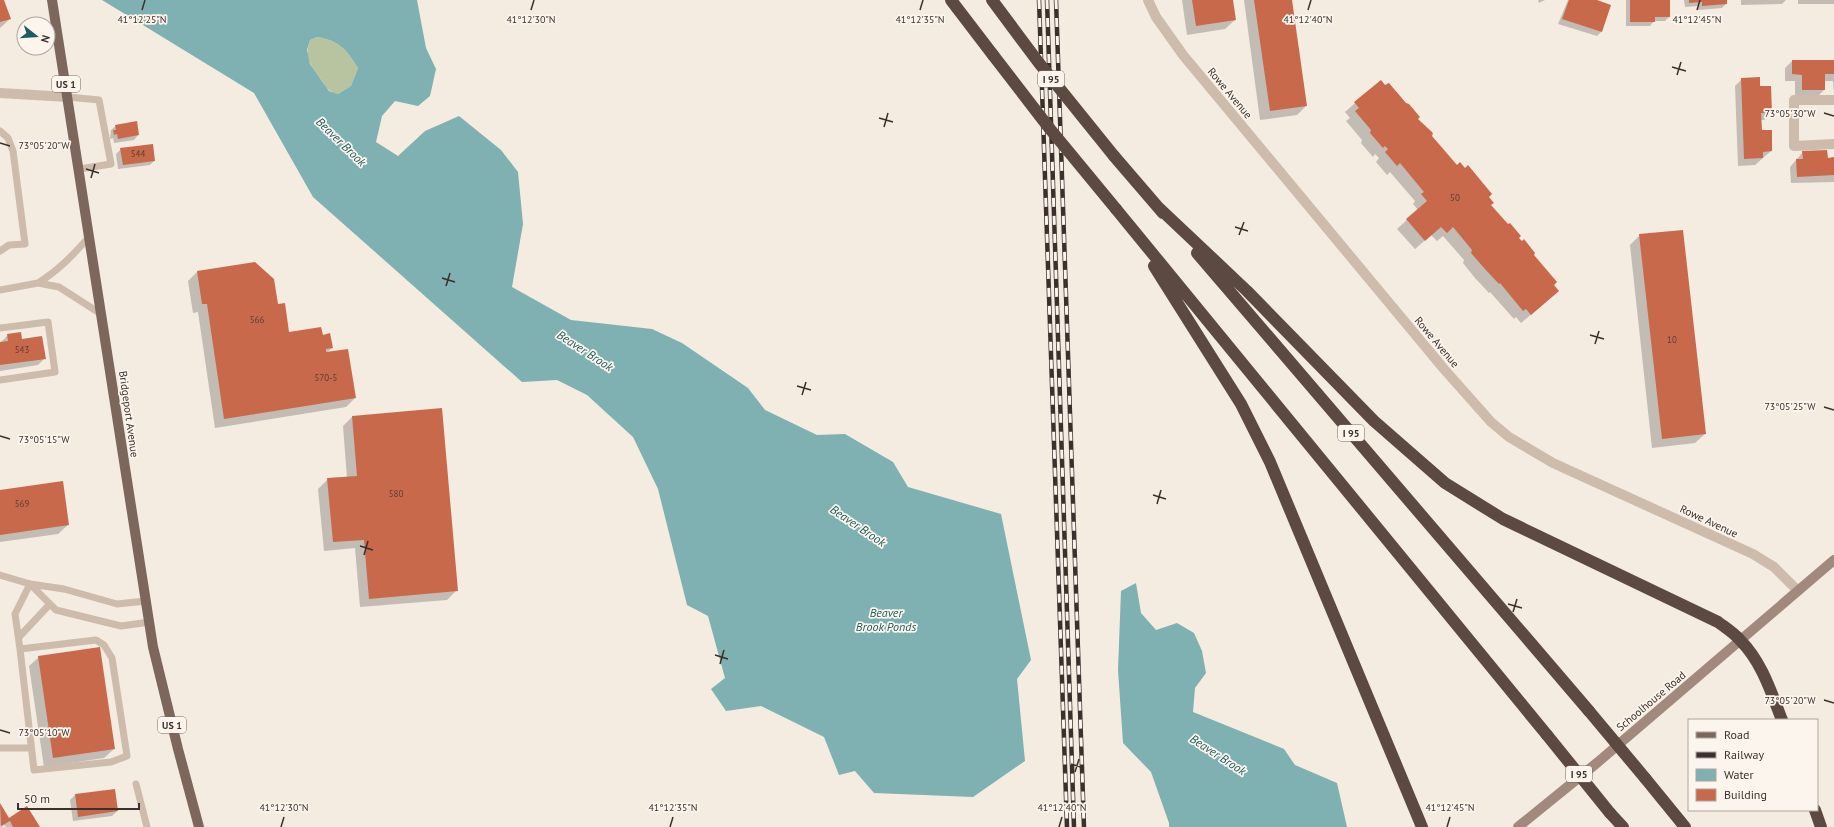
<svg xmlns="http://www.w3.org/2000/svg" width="1834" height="827" font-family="'PT Sans',sans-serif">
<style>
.green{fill:#b8c4a0}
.water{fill:#7fb0b2;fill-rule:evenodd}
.shadow{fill:#0003}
.building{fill:#c8694b}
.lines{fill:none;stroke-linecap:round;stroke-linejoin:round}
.service{stroke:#cdbbac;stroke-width:7}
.minor{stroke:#cdbbac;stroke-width:10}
.secondary{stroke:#a18a7d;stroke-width:10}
.primary{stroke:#7d675c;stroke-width:10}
.motorway{stroke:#5c4a42;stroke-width:12}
.rail-casing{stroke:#3b302b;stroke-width:4.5}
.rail{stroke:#fbf5ee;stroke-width:3;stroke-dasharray:9;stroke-linecap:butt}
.motorway-bridge{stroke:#5c4a42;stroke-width:12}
.ticks{fill:none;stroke:#3b302b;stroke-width:1.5}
.labels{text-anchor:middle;stroke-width:3.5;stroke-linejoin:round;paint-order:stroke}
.number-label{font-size:9px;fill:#5e3e33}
.shield{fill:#fbf5ee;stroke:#756b66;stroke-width:1}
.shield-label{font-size:10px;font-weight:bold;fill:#3b302b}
.street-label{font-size:11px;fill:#3b302b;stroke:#fbf5ee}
.water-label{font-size:12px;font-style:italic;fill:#1f5a5e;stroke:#fbf5ee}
.ticks-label{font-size:10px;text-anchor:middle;fill:#3b302b;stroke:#fbf5ee;stroke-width:3.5;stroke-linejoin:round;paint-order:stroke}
</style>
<rect width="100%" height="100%" fill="#f4ebe1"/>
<path class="green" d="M317,37C340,41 346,49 358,68L351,86L338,94C326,91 327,87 320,78C310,64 304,58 310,40Z"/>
<path class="water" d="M102,0H417L426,48L436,69L430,96L418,106L395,101L382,116L376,142L398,156L425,131L459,116L501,150L518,172L523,224L512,287L571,320L652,329L682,343L748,388L765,410L817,435L845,434L893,462L908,487L1001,514L1031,660L1017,679L1025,761L973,797L874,793L855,771L839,775L824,737L761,706L726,711L711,689L725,678L708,616L687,605L658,489L633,437L587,395L557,380L522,382L313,197L254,93ZM317,37C340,41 346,49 358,68L351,86L338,94L329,91L310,64L307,50L310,40Z
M1136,583L1141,613L1156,630L1177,623L1194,633L1202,651L1206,673L1195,688L1193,712L1284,749L1295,765L1337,783L1347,827H1169V823L1151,772L1123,743L1118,670L1121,591Z"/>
<path class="shadow" d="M0,0H3L10,19L0,28Z
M1182,0H1232L1235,20L1225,29L1187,35Z
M1244,0H1291L1306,106L1297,115L1260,120Z
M1538,0H1545L1539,3Z
M1568,0H1594L1601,32L1597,36L1558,24Z
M1626,0H1669V17L1665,21H1654L1650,26H1626Z
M1684,0H1726V4L1722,8L1698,10V6L1685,7Z
M1741,0H1786L1782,4L1741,5Z
M1798,0H1834V4H1798Z
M1792,61H1834V94L1833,81H1824V90L1817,97H1795V81H1785V68Z
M1742,79L1771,113L1764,120H1761V131L1771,151L1755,165L1738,166L1735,86Z
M1380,81L1417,119L1456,166L1488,197L1490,205L1533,256L1553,285L1548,300L1521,323L1516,317L1514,319L1490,292L1489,293L1475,278L1463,263L1464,260L1443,236L1437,241L1431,235L1415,249L1397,229L1418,210L1413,204L1415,201L1390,172L1387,175L1376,162L1379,158L1375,154L1373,157L1361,143L1362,140L1346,121L1350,118L1345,112Z
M136,122L138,135L134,140L114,143L113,138L110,139L111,130L116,126Z
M121,149L154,161L150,165L118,169L116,154Z
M1803,152L1827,159L1834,158V182L1791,183L1790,167Z
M1640,235L1705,434L1695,443L1652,448L1630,245Z
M197,272L277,305L289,333L322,336L332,348L326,353L355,398L346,407L215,428L198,312L193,313L188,281Z
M8,335L21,340L45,358L38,365L0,371V343Z
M352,417L457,590L447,600L360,607L355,548L324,551L318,489L328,479L347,478L343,426Z
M0,491L68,525L58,534L0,542Z
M39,657L114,749L104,758L44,767L29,666Z
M114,790L117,811L112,816L73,821L70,800L75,795Z
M0,804L9,819L39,827H6L5,825L0,827Z"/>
<path class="building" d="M0,0H4L11,19L0,22Z
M1192,0H1233L1236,20L1196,26Z
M1254,0H1292L1307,106L1270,111Z
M1569,0H1597L1611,5L1602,32L1562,19Z
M1630,0H1670V17H1655V22H1630Z
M1689,0H1727V4L1702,6V2L1689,3Z
M1792,60H1834V74H1825V90H1802V75L1792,74Z
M1760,77V86H1771L1772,113H1761L1762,130H1772V151L1763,152V158L1744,159L1741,78Z
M1381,80L1385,85L1389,83L1406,103L1409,104L1420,117L1418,119L1433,133L1432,136L1457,165L1460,162L1465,168L1468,165L1492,194L1489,197L1494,203L1491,205L1508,224L1510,223L1521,236L1519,238L1522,241L1524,239L1535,253L1534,255L1557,282L1554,285L1559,291L1531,315L1526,309L1523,311L1500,283L1499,284L1484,268L1471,253L1472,250L1453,227L1447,233L1441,227L1425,241L1406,219L1427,201L1421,194L1424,192L1400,163L1397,166L1385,152L1388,149L1385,146L1383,148L1370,133L1371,130L1355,111L1359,108L1354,102Z
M137,121L139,135L118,139L117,134L114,135L113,130H116L115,125Z
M153,144L155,161L123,165L120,148Z
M1827,150L1828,158L1834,157V175L1797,177L1796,159H1803L1802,151Z
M1683,230L1706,434L1662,439L1639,234Z
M255,262L274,279L278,304L285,303L289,332L321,327L323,335L330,333L333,348L326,349V352L348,349L356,398L224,419L207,304H202L197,271Z
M21,332L22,339L42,336L46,359L0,365V342L8,341L7,334Z
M442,408L458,591L369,599L364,540L333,542L327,478L357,476L352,416Z
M63,481L69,525L0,535V490Z
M100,647L115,749L53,758L38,656Z
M115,789L118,811L78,817L75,794Z
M0,803L9,818L27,806L40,827H13L10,821L1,826Z"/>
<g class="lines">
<path class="service" d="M68,97L99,100L111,164L79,169
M0,131L8,138L13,151L25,244L9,245L0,251
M38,283C59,270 73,255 89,237
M0,290L38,283L59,287L101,314
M0,328L48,322L55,372L0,380
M0,575L30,584L64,589L117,604L146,601
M30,584L56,610L121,626L150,622
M19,637L50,604
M20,649L96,640L104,645L112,658L127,756L111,762L34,770L20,649L15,614L30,584
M0,748H31
M136,784L147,827"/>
<path class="minor" d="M1148,0L1156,17L1183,55L1444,369L1491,422L1509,437L1553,463L1753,554L1774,567L1798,591
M0,93L68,97
M1834,100H1794V146L1834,144"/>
<path class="secondary" d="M1518,827L1598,762L1834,560"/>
<path class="primary" d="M52,0L153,647L178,749L199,827"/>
<path class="motorway" d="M951,0L993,55
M1114,156L1163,213
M1158,207L1247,291L1374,421L1445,483L1503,519L1718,622C1726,628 1734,633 1740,640C1762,662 1771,692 1782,720
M1116,209L1547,735
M1197,253L1589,711
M1154,266L1241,404L1270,462L1422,827
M1645,778L1685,827
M1815,810L1821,827
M1610,813L1623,827"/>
<g class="rail-casing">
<path id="rail" d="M1039,0L1067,827
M1047,0L1074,827
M1056,0L1084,827"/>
</g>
<use href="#rail" class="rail"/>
<path class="motorway-bridge" d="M992,0L1039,63L1114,156
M993,55L1050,129L1116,209
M1589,711L1645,778
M1547,735L1610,813"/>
</g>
<path class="ticks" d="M142,10L145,0M531,10L534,0M920,10L923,0M1308,10L1311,0M1697,10L1700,0M1672,67L1686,71M1677,75L1681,62M1824,113L1834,116M879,118L893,122M884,127L888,113M0,143L10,146M86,169L99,173M91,178L95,164M1235,227L1248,231M1239,235L1244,222M442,278L455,282M446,286L450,273M1590,335L1604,339M1595,344L1599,331M797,386L811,390M802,395L806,382M1824,407L1834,410M0,436L10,439M1153,495L1166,499M1157,504L1161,490M360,546L373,550M364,555L368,541M1508,604L1522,608M1513,612L1517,599M715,655L728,659M720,664L724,650M1824,700L1834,703M0,730L10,733M1071,764L1084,768M1075,772L1079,759M281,827L284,817M670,827L673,817M1059,827L1062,817M1447,827L1450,817"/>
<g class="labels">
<g class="number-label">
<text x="138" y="157">544</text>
<text x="1455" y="201">50</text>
<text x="257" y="323">566</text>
<text x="1672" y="343">10</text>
<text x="22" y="353">543</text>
<text x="326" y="381">570-5</text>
<text x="396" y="497">580</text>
<text x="22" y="507">569</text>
</g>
<g class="shield">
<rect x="1038" y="71" width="26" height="16" rx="3"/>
<rect x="52" y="76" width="28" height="16" rx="3"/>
<rect x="1338" y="425" width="26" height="16" rx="3"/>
<rect x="158" y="717" width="28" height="16" rx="3"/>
<rect x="1566" y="766" width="26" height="16" rx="3"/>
</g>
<g class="shield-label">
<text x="1051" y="83">I 95</text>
<text x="66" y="88">US 1</text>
<text x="1351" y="437">I 95</text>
<text x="172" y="729">US 1</text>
<text x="1579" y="778">I 95</text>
</g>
<g class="street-label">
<text transform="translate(1230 93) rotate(50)" y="4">Rowe Avenue</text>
<text transform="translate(1437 342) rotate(50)" y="4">Rowe Avenue</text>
<text transform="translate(129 414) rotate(82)" y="4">Bridgeport Avenue</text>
<text transform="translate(1709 521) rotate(25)" y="4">Rowe Avenue</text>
<text transform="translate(1651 701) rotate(-40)" y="4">Schoolhouse Road</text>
</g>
<g class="water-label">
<text transform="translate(341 142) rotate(44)" y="4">Beaver Brook</text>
<text transform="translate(585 351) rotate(33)" y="4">Beaver Brook</text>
<text transform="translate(858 526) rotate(34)" y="4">Beaver Brook</text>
<text x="886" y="617">Beaver<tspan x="886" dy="14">Brook Ponds</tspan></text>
<text transform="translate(1218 755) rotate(33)" y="4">Beaver Brook</text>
</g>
</g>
<g class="ticks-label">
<text x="142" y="23">41°12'25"N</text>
<text x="531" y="23">41°12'30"N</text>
<text x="920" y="23">41°12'35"N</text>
<text x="1308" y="23">41°12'40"N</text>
<text x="1697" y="23">41°12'45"N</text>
<text x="1790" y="117">73°05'30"W</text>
<text x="44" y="149">73°05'20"W</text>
<text x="1790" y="410">73°05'25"W</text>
<text x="44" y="443">73°05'15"W</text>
<text x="1790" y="704">73°05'20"W</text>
<text x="44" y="736">73°05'10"W</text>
<text x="284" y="811">41°12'30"N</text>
<text x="673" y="811">41°12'35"N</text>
<text x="1062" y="811">41°12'40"N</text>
<text x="1450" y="811">41°12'45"N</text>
</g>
<rect x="1688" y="719" width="130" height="92" fill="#fbf5ee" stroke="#aea6a0"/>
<rect x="1696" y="732" width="20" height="6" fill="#7d675c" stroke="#aea6a0"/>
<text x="1724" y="739" font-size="12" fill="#3b302b">Road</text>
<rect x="1696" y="752" width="20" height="6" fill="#3b302b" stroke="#aea6a0"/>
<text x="1724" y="759" font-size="12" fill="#3b302b">Railway</text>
<rect x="1696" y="769" width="20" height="12" fill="#7fb0b2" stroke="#aea6a0"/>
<text x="1724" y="779" font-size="12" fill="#3b302b">Water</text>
<rect x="1696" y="789" width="20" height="12" fill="#c8694b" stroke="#aea6a0"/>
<text x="1724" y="799" font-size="12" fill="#3b302b">Building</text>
<g transform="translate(36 36) rotate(107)"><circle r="19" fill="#fbf5ee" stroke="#aea6a0"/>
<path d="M0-3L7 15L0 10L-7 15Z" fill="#1f5a5e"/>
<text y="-6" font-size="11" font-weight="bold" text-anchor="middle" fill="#3b302b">N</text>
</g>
<path d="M18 803v6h121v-6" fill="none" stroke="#3b302b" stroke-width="2"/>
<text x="24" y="803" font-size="12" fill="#3b302b" stroke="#fbf5ee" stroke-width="3" paint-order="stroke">50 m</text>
</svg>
